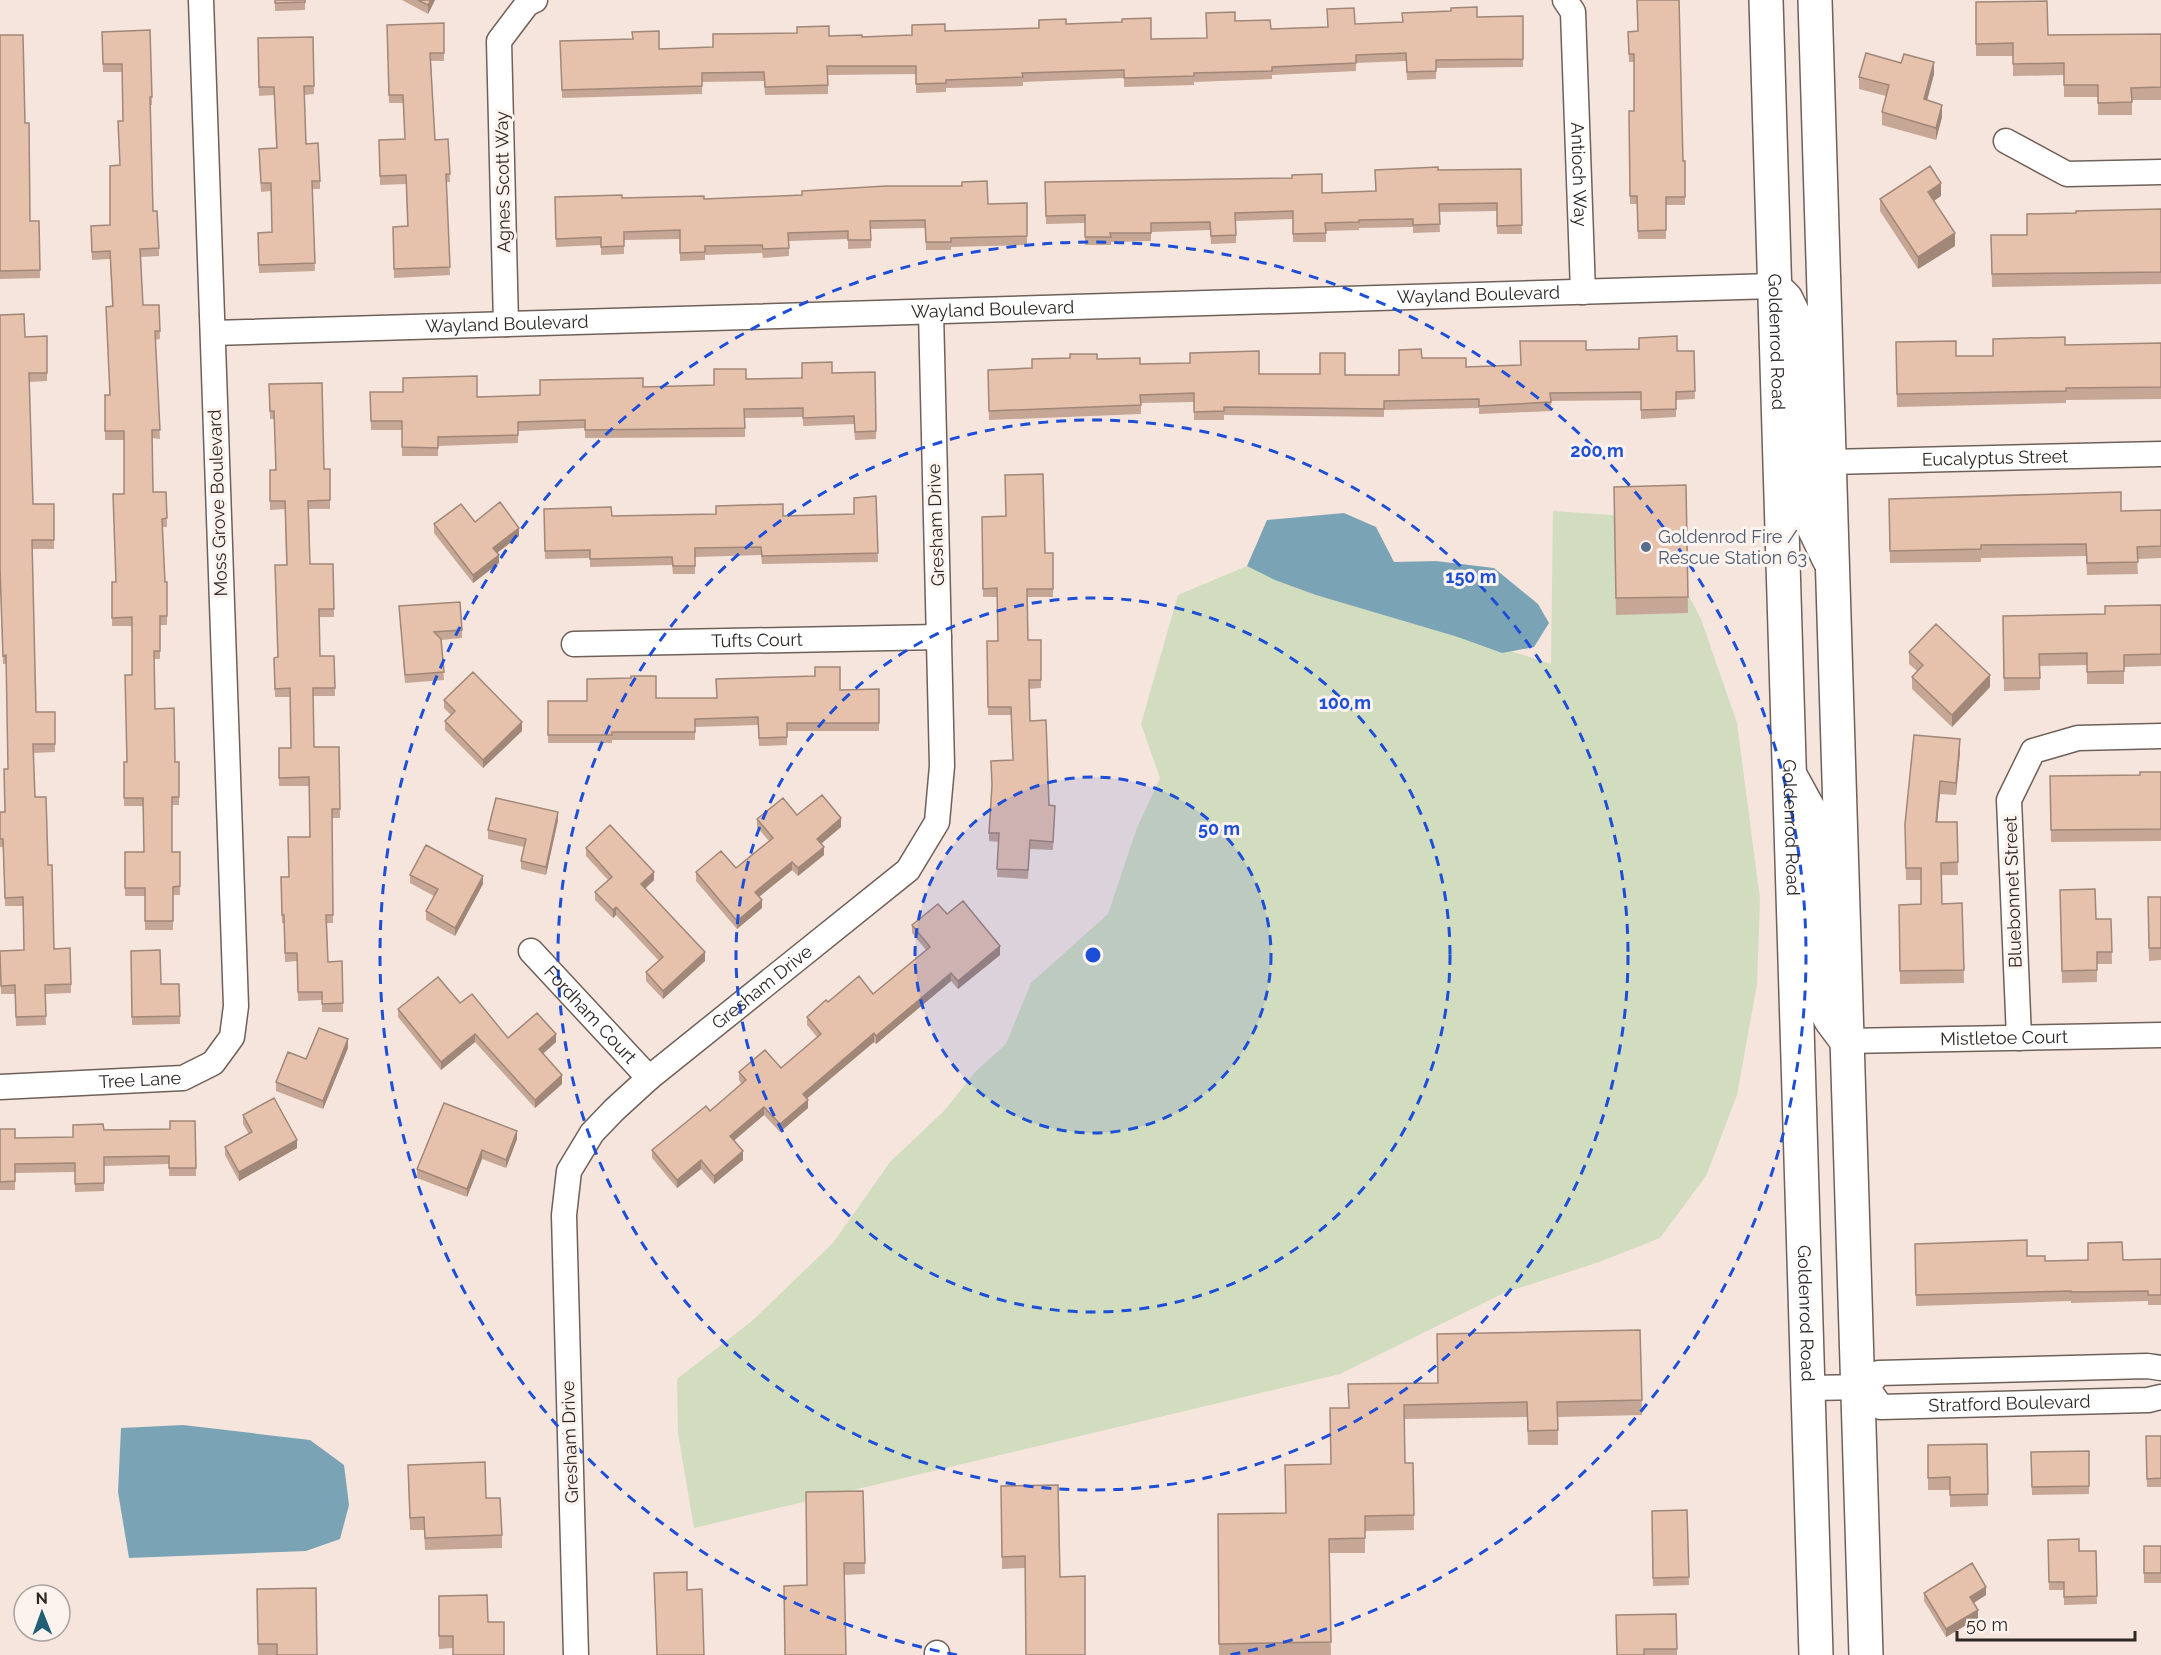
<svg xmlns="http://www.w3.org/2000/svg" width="2161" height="1655" font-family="Raleway,sans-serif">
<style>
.green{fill:#d2dcbe}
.water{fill:#7aa4b5}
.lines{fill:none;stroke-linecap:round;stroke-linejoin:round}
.minor-casing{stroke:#6f6159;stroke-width:27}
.secondary-casing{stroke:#6f6159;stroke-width:36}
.minor{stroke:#fff;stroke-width:24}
.secondary{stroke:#fff;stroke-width:33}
.wall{fill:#c6a694}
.shaded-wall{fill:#a18778}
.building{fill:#e6c1ac;stroke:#a18778;stroke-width:1.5}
.ring{fill:none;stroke:#1d4ed8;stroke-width:3;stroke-dasharray:10 8}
.service-dot{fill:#5c6f8a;stroke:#fdf3ee;stroke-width:2}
.labels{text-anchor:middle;stroke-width:6;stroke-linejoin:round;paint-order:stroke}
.street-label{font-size:18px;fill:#2e2825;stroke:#fdf3ee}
.service-label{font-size:18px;fill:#4e5e75;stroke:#fdf3ee;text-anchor:start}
.centre{fill:#1d4ed8;stroke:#fdf3ee;stroke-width:3}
.ring-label{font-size:18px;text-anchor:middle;font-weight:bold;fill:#1d4ed8;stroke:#fdf3ee;stroke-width:6;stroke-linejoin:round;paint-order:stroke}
</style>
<rect width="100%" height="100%" fill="#f5e5dc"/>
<path class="green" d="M1553,511L1625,516L1663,546L1701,619L1737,723L1760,899L1757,984L1737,1095L1706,1176L1660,1238L1599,1262L1504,1293L1340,1374L694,1528L678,1433L677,1379L752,1321L833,1243L890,1162L944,1111L976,1071L1006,1044L1031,983L1108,914L1137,828L1160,778L1141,724L1178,595L1247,566L1551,664Z"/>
<path class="water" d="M1344,513L1376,527L1394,562L1436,561L1494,568L1538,604L1549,623L1534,647L1502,653L1458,637L1316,595L1275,580L1247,566L1267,520Z
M183,1425L310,1440L344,1465L349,1505L340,1539L306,1551L129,1558L118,1492L121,1428Z"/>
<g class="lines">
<g class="minor-casing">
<g id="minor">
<path id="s1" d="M1565,0L1573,12L1583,292"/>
<path d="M2006,141L2067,174L2161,172"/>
<path d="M506,324L499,41L527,4L535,0"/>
<path id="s2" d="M213,333L1773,286"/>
<path id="s3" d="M1830,462L2161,454"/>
<path id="s4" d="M574,644L939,637"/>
<path id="s5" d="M531,951L649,1078"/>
<path d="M2019,1038L2009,800L2033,751L2078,738L2161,736"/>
<path id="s6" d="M1846,1041L2161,1035"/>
<path id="s7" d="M0,1087L183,1078L213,1063L232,1037L236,1006L201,0"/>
<path id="s8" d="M1867,1387L1881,1407L2148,1400L2161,1397"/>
<path d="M1808,1388L1867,1387L1879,1373L2147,1366L2161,1368"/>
<path d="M937,1653V1655"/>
<path id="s9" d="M576,1655L564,1215L569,1171L592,1133L614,1110L649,1078L908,870L937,822L942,766L931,312"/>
</g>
</g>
<g class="secondary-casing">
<g id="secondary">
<path id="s10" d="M1766,0L1816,1655"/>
<path d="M1815,0L1866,1655"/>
<path d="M1775,288L1786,299L1801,330L1805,509L1829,559"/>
<path d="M1792,779L1814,819L1819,997L1831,1020L1846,1040"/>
</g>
</g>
<use href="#minor" class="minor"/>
<use href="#secondary" class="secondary"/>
</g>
<path class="wall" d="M275,0H305V10L275,11Z
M402,0H435L428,14Z
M1976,2L2048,35L2161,34V100H2132V115H2098V97H2064V75L2013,76V56H1976Z
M1523,16V67L1436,68V79L1407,80L1406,61L1356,63V71L1272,75V79L1194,82V85L1124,87V78L1023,82V86L946,88V92L916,93V74L828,75V94L765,95L764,81L702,82V94L562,98L560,41L659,49L713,47L829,36L862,37L912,35L945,31L1039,28L1066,24L1151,39L1207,38L1235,21L1271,29L1328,27L1402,22L1477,17Z
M444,23V61H431L435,140L448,139L450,182H446L450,275L394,278L393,227L407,226L406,184L380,185L379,140L405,139L403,103H389L387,25Z
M150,30L152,105H150L153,211L159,248V256L141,257L143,305H159L160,339L155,340L160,439L152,438L153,492H166L167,527H162L165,582H167V625H160V659H154L155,709L175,762H179V805H172V852H180V895H173V930H145V896H125V852H144L143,806H124V762H127L132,675V626H112V582H116L124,494V440H105V395H109L112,306L110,259L92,260L91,235L110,225L120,165L123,121L122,72H103L102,32Z
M1628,32L1683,161H1685V205H1666V239H1638L1637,204H1630L1629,111H1634V62H1629Z
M0,35L25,123L30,221H39L40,278L0,279Z
M313,37L314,94L304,95L306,144L320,181V189H312L315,271L259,273L258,233L272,232L271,191L261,192L259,157L276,148L274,95L259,96L258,38Z
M1934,74L1927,100L1942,117L1936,140L1882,125V112L1886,96L1859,89V77Z
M1521,169L1522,234H1497V211L1439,212L1440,232L1413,233V227L1359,228V230L1326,231V242H1293V219L1236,221V243L1211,244L1210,230L1151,232V241L1111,242V245H1085V223L1046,224L1045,182L1322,193L1376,191L1438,170Z
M1941,196L1933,201L1955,246L1918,269L1880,211V199Z
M555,197L988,204L1027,203V245L951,247V250H926L925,228L871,229V248L848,249V239L789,241V256L763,258L762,253L705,255V260L680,261V239L624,240V254L601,255V245L556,247Z
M2161,209V284L1992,287L1991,235H2027L2076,213Z
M47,336V381L29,382L33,504H54V549H32L36,712L55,744V752L33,753L35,797L48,865L54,949L71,984V993L45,994L46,1025L16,1026L15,994H1L0,962L24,950L23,906H5L3,847H0V812H5L8,769L6,664H3L0,576L25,337Z
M1896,342L1956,356H1993L2065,345L2161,343V399L2066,400V403L1897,407Z
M1586,350L1677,351H1694L1695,399L1676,400V417L1641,419V400L1551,401V411L1479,414V408L1384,410V417L1224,415V420H1194V402L1141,403V414L989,420L988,370L1032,368L1097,359L1140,364L1259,374L1399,375L1422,358L1466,367L1520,365Z
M832,373L876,431V439L855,440L854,424L803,426V417L745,418V437L585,438V428L518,431V443L438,446V456H402V430H371L370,392L477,397L540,395L643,387L714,385L746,379L802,378Z
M269,384L324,469H330V509H309L310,564H333L334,617H319L320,656H334L335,696H313L314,747H339L340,818H332L333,923H327L328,962L342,961L343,1012H322V1000L298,1001L297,961L285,962L284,923H282L281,877H288L310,837L309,786H279V748H291L290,697H275L274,658L277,657L286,565L285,509L270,510V470H276L274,419H270Z
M1686,485L1688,613L1616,615L1614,487Z
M876,496L878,562L762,564L761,555L695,557V574H673L672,565L590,567V558L545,559L544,509L612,516L716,514L783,516L854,514Z
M1889,499L2121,511L2161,510V558L2137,559L2138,574L2087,575L2086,556L1981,558V562L1890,563Z
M1006,516L1045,553H1053V597H1027L1028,640H1041V688L1029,689L1030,721L1049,805L1055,806L1053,850L1030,849L1028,879L997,877L999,842L989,841V833L1013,760L1011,715H988L987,641H998L997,597H983L982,517Z
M475,522L519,536L497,553L499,563L473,583L434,533V524Z
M2161,605V666L2124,667V684H2087V665L2040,666V690L2004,691L2003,616L2105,614Z
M399,606L462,630V638L441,640L444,680L405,683Z
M1909,652L1990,687L1952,727L1912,689V677L1917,671L1909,664Z
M879,689V731H787V745L759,746L758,725L695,727V740H612V743H548V701H587L656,698H717L840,690Z
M444,700L522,731L483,768L445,730V721L451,715L444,708Z
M1960,752L1956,795L1940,794L1937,822H1957L1958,875H1941L1942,904L1962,903L1964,983L1900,984L1899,905L1921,904V880H1906L1905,824Z
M2161,772V841L2051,842L2050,776L2140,775Z
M797,815L841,827L821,844L824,855L798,876L792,870L759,897L762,908L737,929L696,881V872L736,868L769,841L757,827V819Z
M558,820L546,875L521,869V861L524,847L488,839V830Z
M586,848L654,880L645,889L705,961L663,999L646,981V972L659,961L616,915L613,918L595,900V892L608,880L586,856Z
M410,875L483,884L455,936L426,920V911L434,896L410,883Z
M2060,890L2096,919H2111L2112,964H2097V982L2062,983Z
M2161,897V960L2149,961L2148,910Z
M947,914L1000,955L958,989L951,981L876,1044L874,1042L807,1098L808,1108L780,1132L764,1115L734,1140L743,1160L714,1184L701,1169L677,1188L652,1158V1150L710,1111L742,1084L739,1080V1072L781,1068L817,1037L807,1025V1017L828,1002L873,994L926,950L912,933V925Z
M131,951L161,984H179L180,1024L132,1025Z
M460,1003L508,1038L556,1042L543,1054L562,1084L535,1108L475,1042L441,1070L398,1017V1009Z
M348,1048L323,1109L276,1091V1082L306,1059Z
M243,1115L297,1148L239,1181L225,1155V1147L249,1134L243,1124Z
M195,1121L196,1176H169V1164L104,1166V1191L75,1192V1172L15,1173V1190H0V1129L15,1138L73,1137L104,1130L170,1129Z
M517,1139L506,1168L482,1159L467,1197L417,1178V1169Z
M1915,1244L2027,1256L2045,1261L2161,1259V1305H2148V1301L2071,1303V1301L1916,1306Z
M1640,1330L1642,1415L1558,1417V1445H1528L1527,1417L1404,1419L1405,1463H1413L1414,1530L1365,1531V1553H1329L1331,1655H1219L1218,1514L1285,1513L1331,1464L1349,1408L1438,1383Z
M2146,1436H2161V1487H2147Z
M1987,1444L1988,1506L1950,1507V1490H1928V1445Z
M2089,1451V1494L2032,1495L2031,1452Z
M408,1477L486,1498L502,1535V1548L425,1550L424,1530H410Z
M1001,1486L1060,1577L1025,1568L1002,1569Z
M863,1491L865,1574L844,1575L807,1585Z
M1687,1510L1689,1585L1653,1586L1652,1511Z
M2048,1540L2079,1551H2096L2097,1604L2064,1605V1590H2049Z
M2144,1546H2161V1583H2144Z
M257,1589L317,1655H258Z
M1924,1593L1986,1595L1974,1603L1978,1618L1946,1637L1924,1601Z
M439,1596L488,1622L453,1648L439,1649Z
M1616,1615L1677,1649V1655H1617Z"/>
<path class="shaded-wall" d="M431,0H435L428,14V5Z
M1934,62V74L1924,112V99Z
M1942,105V117L1936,140V128Z
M1941,183V196L1928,205V192Z
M1955,233V246L1918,269V257Z
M519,528V536L493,556V548Z
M499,555V563L473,583V575Z
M1990,675V687L1952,727V715Z
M522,722V731L483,768V760Z
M1960,739V752L1956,795V783Z
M1940,781V794L1936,834V822Z
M558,812V820L546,875V867Z
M841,818V827L817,847V839Z
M824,847V855L798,876V868Z
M792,862V870L755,900V892Z
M654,872V880L641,892V884Z
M483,876V884L455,936V928Z
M762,900V908L737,929V921Z
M616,907V915L613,918V910Z
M1000,946V955L958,989V981Z
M705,952V961L663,999V991Z
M951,973V981L876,1044V1036Z
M874,1033V1042L803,1102V1094Z
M475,1034V1042L441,1070V1062Z
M556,1034V1042L539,1057V1049Z
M348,1039V1048L323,1109V1101Z
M562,1075V1084L535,1108V1100Z
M808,1100V1108L780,1132V1124Z
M764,1107V1115L730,1144V1136Z
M517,1131V1139L506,1168V1160Z
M297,1140V1148L239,1181V1172Z
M482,1150V1159L467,1197V1189Z
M743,1151V1160L714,1184V1176Z
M701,1160V1169L677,1188V1180Z
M1986,1587V1595L1970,1605V1597Z
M1978,1610V1618L1946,1637V1629Z"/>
<path class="building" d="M275,0H305V2L275,3Z
M418,0H431L428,5Z
M1637,0H1679L1683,161H1685V197H1666V230L1638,231L1637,196H1630L1629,111H1634V54H1629L1628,32L1638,31Z
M2047,1L2048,35L2161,34V87L2131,88L2132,102L2098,103V85H2064V63L2013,64V43L1976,44V2Z
M1477,7V17L1523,16V59L1436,60V71L1407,72L1406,53L1356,55V63L1272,67V71L1194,73V76L1124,78V70L1022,73L1023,77L946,80V83L916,84V66H827L828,85L765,87L764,72L702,73V86L562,90L560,41L633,39L632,32L659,31V49L713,47V34L797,33V27L829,26V36L862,35V37L912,35V25L945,24V31L1039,28V20L1066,19V24L1122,22V19L1151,18V39L1207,38L1206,13L1235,12V21L1270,20L1271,29L1328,27L1327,9L1354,8L1355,24L1403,22L1402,13L1451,11V8Z
M444,23V53H430L435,140L448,139L450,174H446L450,267L394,269L393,227L408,226L406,175L380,176L379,140L405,139L403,95H389L387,25Z
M150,30L152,97H150L153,211H157L159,248L140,249L143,305H159L160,331H155L160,430H152L153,492H166L167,518L162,519L165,582H167V616H160V651H154L155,709L174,708L175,762H179V797H172V852H180V886L173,887V921H145V888H125V852H144L143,798H124V762H127L125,675H132V617L112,618V582H116L113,494H124V431H105V395H110L106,307L113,306L110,251L92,252L91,226L110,225V166L120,165L118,121H123L122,64H103L102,32Z
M0,35H23L25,123H29L30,221H39L40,270L0,271Z
M313,37L314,86H304L306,144L318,143L320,181H312L315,263L259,265L258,233L272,232L271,183H261L259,149L277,148L274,87H259L258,38Z
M1866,53L1901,63L1904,54L1934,62L1924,99L1942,105L1936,128L1882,112L1889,85L1859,77Z
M1930,166L1941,183L1928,192L1955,233L1918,257L1880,199Z
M1438,167V170L1521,169L1522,225L1497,226V203L1439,204L1440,224L1413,225V219L1359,220V222L1325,223L1326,233L1293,234V211L1235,213L1236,235L1211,236L1210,222L1151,223V233H1110L1111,237H1085V215L1046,216L1045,182L1292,178V175L1322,174V193L1376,191L1375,170Z
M987,181L988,204L1027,203V236L951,238V242H926L925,220L870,221L871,240H848V231L788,233L789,248L763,249L762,245L705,246V252L680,253V230L624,232V246L601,247V237L556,239L555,197L622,195V198L704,196V199L802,195V191L886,186H962V182Z
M2161,209V272L1992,274L1991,235H2027V214L2076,213V211Z
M24,314L25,337L47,336V373H29L33,504H54V540H32L36,712H55V744H33L35,797H46L48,865H52L54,949L70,948L71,984L45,985L46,1016L16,1017L15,985L1,986L0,954V951L24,950L23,897L5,898L3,839H0V812H5L4,769H8L6,655L3,656L0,568V315Z
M1677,336V351H1694L1695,391L1676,392V409L1641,410V392L1550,393L1551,402L1479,406V399L1384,401V409L1224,407V411L1194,412V393L1140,395L1141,405L989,411L988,370L1032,368V359L1070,358V354H1097V359L1140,358V364L1190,363V353L1259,351V374H1320V353H1345V375H1399V350L1421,349L1422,358H1466V367L1521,365L1520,341H1586V350L1639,349V338Z
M2065,337V345L2161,343V387L2066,388V391L1897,394L1896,342L1956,341V356H1993V339Z
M832,362V373L875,372L876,431L855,432L854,416L803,418V408L744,409L745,428L585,430V420L518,422V435L438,437V448L402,447V421H371L370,392H403V378L477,376V397L540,395V380L643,378V387L714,385V369H746V379L802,378V363Z
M322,383L324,469H330V500L308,501L310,564H333L334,609H319L320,656H334L335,688H313L314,747H339L340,809H332L333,915H326L328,962L342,961L343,1003L322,1004V992H298L297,953H285L284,915H282L281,877H289L288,837H310L309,777L279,778V748H291L290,688L275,689L274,658L278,657L275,565H287L285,501H270V470H276L274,411H270L269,384Z
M1043,474L1045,553H1053V589H1027L1028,640H1041V680H1029L1030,721L1046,720L1049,805L1055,806L1053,842L1030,840L1028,870L997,869L999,833H989L992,785L991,761L1013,760L1011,707H988L987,641H998L997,588L983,589L982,517L1006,516L1005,475Z
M1686,485L1688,597L1616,598L1614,487Z
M2121,492V511L2161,510V546L2137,547L2138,562L2087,563L2086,544L1981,545V549L1890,551L1889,499Z
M876,496L878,553L762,556L761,547L695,548V566H673L672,557L590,559V550L545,551L544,509L611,507L612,516L716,514V506L783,504V516L854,514V498Z
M500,502L519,528L493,548L499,555L473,575L434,524L461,504L475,522Z
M460,602L462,630L434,632L441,639L444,672L405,675L399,606Z
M2161,605V654L2124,655V671L2087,672V653L2039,654L2040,678H2004L2003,616L2105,614V606Z
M1936,624L1990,675L1952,715L1912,677L1923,665L1909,652Z
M815,667H840V690L879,689V723H787V737L759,738L758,717L695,719V732H612V735H548V701H587V679L631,678V676H656V698H717L716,679L815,676Z
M473,672L522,722L483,760L445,721L455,711L444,700Z
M1914,735L1960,739L1956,783L1940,781L1936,822H1957L1958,862L1941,863L1942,904L1962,903L1964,970L1900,971L1899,905L1921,904V868H1906L1905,824Z
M2140,772H2161V829L2051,830L2050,776L2140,775Z
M822,795L841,818L817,839L824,847L798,868L792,862L755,892L762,900L737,921L696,872L721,851L736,868L773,838L757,819L783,798L797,815Z
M496,798L558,812L546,867L521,861L526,839L488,830Z
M610,825L654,872L641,884L705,952L663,991L646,972L663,957L616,907L613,910L595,892L612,877L586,848Z
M426,845L483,876L455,928L426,911L438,889L410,875Z
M2095,889L2096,919H2111L2112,952H2097V970L2062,971L2060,890Z
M2148,897H2161V948H2149Z
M963,901L1000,946L958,981L951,973L876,1036L874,1033L803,1094L808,1100L780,1124L764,1107L730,1136L743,1151L714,1176L701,1160L677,1180L652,1150L706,1106L710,1111L746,1080L739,1072L765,1050L781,1068L821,1034L807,1017L826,1000L828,1002L859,976L873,994L930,947L912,925L938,904L947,914Z
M160,950L161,984H179L180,1016L132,1017L131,951Z
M438,977L460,1003L472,994L508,1038L537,1013L556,1034L539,1049L562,1075L535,1100L475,1034L441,1062L398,1009Z
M319,1028L348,1039L323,1101L276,1082L288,1052L306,1059Z
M274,1098L297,1140L239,1172L225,1147L252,1132L243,1115Z
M444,1103L517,1131L506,1160L482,1150L467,1189L417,1169Z
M170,1121H195L196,1168H169V1156L104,1157V1183L75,1184V1163L15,1164V1181L0,1182V1129H15V1138L73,1137V1125L103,1124L104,1130L170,1129Z
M2027,1240V1256H2045V1261L2088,1260V1243L2122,1242L2123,1260L2161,1259V1295H2148V1291L2071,1292V1291L1916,1295L1915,1244Z
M1640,1330L1642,1400L1557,1402L1558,1430L1528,1431L1527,1402L1404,1405L1405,1463H1413L1414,1515L1365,1516V1538L1329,1539L1331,1642L1219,1644L1218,1514L1286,1513L1285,1465L1331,1464L1330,1408H1349L1348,1384L1438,1383L1437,1334Z
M2146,1436H2161V1478L2147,1479Z
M1987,1444L1988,1494L1950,1495V1477L1928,1478V1445Z
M2089,1451V1486L2032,1487L2031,1452Z
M485,1462L486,1498H500L502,1535L425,1538L424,1517L410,1518L408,1465Z
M1058,1485L1060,1577L1085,1576V1655H1026L1025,1556L1002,1557L1001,1486Z
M863,1491L865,1563H844L846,1655H785L784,1586L807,1585L806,1492Z
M1687,1510L1689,1577L1653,1578L1652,1511Z
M2079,1539V1551H2096L2097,1596L2064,1597V1582H2049L2048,1540Z
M2144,1546H2161V1573H2144Z
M1972,1563L1986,1587L1970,1597L1978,1610L1946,1629L1924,1593Z
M687,1572V1590L702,1589L704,1655H657L654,1573Z
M316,1588L317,1655H277V1644H258L257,1589Z
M487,1595L488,1622H504V1655H453V1636H439V1596Z
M1676,1614L1677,1649H1644V1655H1617L1616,1615Z"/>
<circle cx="1093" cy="955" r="178" fill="#1d4ed8" fill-opacity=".12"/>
<g class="ring">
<circle cx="1093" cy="955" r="178"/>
<circle cx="1093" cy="955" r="357"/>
<circle cx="1093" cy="955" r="535"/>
<path d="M957 1655A713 713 0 1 1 1229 1655"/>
</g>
<circle class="service-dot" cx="1646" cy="547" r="6"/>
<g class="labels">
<g class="street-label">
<text dy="6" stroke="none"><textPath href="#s1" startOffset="177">Antioch Way</textPath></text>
<text transform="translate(503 182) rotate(-91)" y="6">Agnes Scott Way</text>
<text dy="6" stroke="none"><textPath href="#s2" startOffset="1266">Wayland Boulevard</textPath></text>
<text dy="6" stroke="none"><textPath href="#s2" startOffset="780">Wayland Boulevard</textPath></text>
<text dy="6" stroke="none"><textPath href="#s2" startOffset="294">Wayland Boulevard</textPath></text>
<text dy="6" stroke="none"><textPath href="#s10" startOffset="342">Goldenrod Road</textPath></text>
<text dy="6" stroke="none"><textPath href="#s3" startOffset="165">Eucalyptus Street</textPath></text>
<text transform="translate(218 503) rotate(-92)" y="6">Moss Grove Boulevard</text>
<text transform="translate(936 525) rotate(-92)" y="6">Gresham Drive</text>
<text dy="6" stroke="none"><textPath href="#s4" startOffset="183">Tufts Court</textPath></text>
<text dy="6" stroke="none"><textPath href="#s10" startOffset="828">Goldenrod Road</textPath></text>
<text transform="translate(2013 892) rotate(-92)" y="6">Bluebonnet Street</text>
<text dy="6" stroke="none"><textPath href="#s9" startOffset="753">Gresham Drive</textPath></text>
<text dy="6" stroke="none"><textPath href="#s5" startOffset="87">Fordham Court</textPath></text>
<text dy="6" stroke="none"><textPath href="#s6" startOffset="158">Mistletoe Court</textPath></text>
<text dy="6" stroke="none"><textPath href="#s7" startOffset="140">Tree Lane</textPath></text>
<text dy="6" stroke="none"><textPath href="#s10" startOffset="1314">Goldenrod Road</textPath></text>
<text dy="6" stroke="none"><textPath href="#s8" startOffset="153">Stratford Boulevard</textPath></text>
<text transform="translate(570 1442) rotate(-92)" y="6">Gresham Drive</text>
</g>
<g class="service-label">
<text x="1658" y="543">Goldenrod Fire /<tspan x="1658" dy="21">Rescue Station 63</tspan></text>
</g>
</g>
<circle cx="1093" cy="955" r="9" class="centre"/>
<g class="ring-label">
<text x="1597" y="457">200 m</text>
<text x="1471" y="583">150 m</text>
<text x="1345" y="709">100 m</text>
<text x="1219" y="835">50 m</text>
</g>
<g transform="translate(42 1613) rotate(359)"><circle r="28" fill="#fdf3ee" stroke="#aaa29e" stroke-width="1.5"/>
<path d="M0-4.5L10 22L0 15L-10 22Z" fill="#215f75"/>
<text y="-9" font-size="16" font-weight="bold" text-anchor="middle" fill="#2e2825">N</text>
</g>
<path d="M1957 1631v9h178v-9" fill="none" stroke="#2e2825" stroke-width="3"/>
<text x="1966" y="1631" font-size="18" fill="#2e2825" stroke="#fdf3ee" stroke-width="4.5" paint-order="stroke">50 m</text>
</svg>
